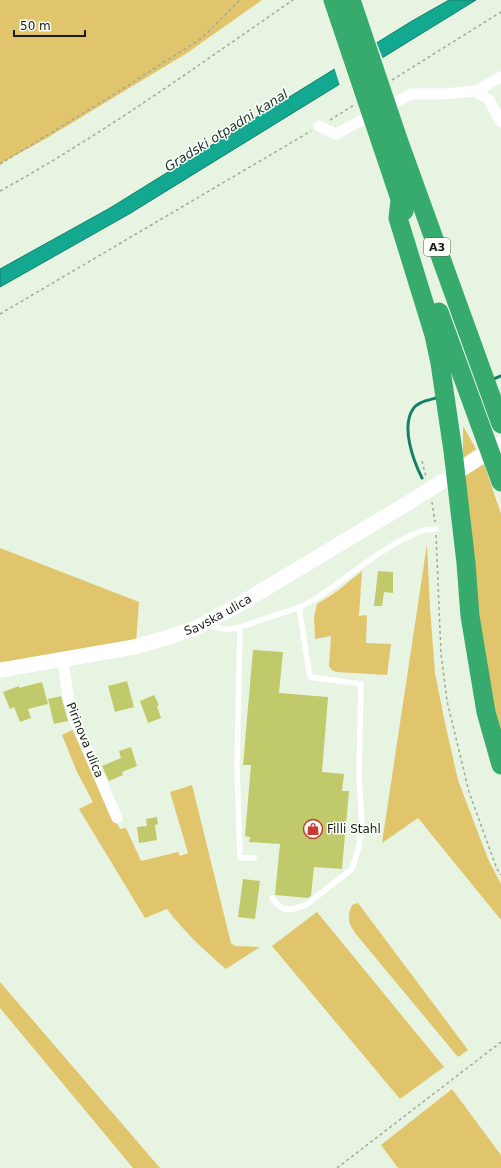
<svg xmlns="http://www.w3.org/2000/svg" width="501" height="1168" font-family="'DejaVu Sans',sans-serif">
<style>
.green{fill:#e1c56d}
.water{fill:#12a990;stroke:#147f6b}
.pier{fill:#e8f4e2}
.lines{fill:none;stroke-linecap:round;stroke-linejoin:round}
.stream{stroke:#147f6b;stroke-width:3}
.building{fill:#c1ca6b}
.path{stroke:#a0a99b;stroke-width:1.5;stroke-dasharray:3 3;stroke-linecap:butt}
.lane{stroke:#fff;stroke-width:5.5}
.street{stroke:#fff;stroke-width:11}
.secondary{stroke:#fff;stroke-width:15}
.highway{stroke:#36ab6d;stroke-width:19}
.labels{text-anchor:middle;stroke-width:3;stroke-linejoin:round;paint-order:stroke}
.shield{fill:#fafff8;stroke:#5c615a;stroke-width:1}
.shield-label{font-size:11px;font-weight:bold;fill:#191d16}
.street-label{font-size:12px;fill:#191d16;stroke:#fafff8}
.poi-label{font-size:12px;fill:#191d16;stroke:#fafff8;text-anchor:start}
.water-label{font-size:13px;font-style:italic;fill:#1b312c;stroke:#fafff8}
</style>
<rect width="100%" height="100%" fill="#e8f4e2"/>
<path class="green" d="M0,0H262L187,53L47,138L0,164Z
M463,426L476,449L463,458Z
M484,464L501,514V742L480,638L465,476Z
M427,544L430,608L435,673L445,723L458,780L488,859L501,884V920L418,818L382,843Z
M0,548L139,602L136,643L0,663Z
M362,571L359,616L367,615L366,643L391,644L387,675L336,672L332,670L329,666L331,636L315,639L314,617L317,604L336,592Z
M76,728L103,795L120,829L126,828L141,861L178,852L180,856L188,853L170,792L192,785L231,943L235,946L260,947L226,969C204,950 185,933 167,909L145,918L79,809L93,802L77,772L62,735Z
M358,903L468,1050L458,1057L355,933C348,923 347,916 352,905Z
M317,912L444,1067L400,1099L272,946Z
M0,982L160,1168H133L0,1008Z
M452,1089L501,1155V1168H398L381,1145Z"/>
<path class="water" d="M449,0H476L129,214L0,287V269L110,208L412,21Z"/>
<path class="pier" d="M376,41L383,59L340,86L334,67Z"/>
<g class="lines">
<path class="stream" d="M491,380L501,376
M422,478C413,460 401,427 413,409C418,401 431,400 439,397"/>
</g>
<path class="building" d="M378,571L393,572V593L384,592L382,606H374Z
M253,650L283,652L279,693L328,697L322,772L344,774L342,791H349L342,869L314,867L311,896L308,898L275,895L280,844L249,842L250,837L245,836L251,765H243Z
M127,681L134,707L115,712L108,686Z
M42,682L48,704L28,709L31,718L20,722L14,707L10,709L3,692L19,686V688Z
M154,695L159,705L157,706L161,718L148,723L140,701Z
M61,696L68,721L54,724L48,699Z
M131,747L137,766L122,772L123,775L109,781L102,766L121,758L119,751Z
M157,817L158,824L155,825L157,840L139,843L137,827L147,826L146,819Z
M243,879L260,881L255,919L238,917Z"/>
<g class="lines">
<path class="path" d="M392,80L501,12
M330,120L354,105
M0,164L113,95L202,38L240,0
M0,191C102,135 197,66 293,0
M0,314L311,131
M422,461L426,477
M432,502L435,522
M436,535L441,654L447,701L469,792L497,869L501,875
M337,1168L501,1042"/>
<path class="lane" d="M208,624C225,634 241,627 258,621C276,614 296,611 312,601C348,578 381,547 421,531C425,529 431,530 436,529
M240,627L237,766L240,858H254
M272,898L278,905L284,909H293L306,905L352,869L359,847L362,824L359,775L361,684L310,677L299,608"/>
<path class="street" d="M476,91L489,100L501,122
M319,126L336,134L411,94H444L476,91L501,77
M63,660L68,697L75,721L117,818"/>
<path class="secondary" id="s1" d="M0,670L134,647L166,638L196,628L240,604L413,500L501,444"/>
<path class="highway" d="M333,0L404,211
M351,0L399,142L501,424
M400,200L398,218L434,335L440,363L453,451L466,563L470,616L486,712L501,765
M439,312L501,482"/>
</g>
<defs>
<g id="shop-ring" transform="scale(1)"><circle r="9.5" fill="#fafff8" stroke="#c93b30" stroke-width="1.5"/><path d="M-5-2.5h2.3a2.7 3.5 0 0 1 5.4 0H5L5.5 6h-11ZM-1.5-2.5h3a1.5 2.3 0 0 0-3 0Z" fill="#c93b30"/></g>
</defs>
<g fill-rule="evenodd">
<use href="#shop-ring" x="313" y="829"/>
</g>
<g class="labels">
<rect class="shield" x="424" y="238" width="26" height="18" rx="3"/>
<g class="shield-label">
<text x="437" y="251">A3</text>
</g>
<g class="street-label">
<text dy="4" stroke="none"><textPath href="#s1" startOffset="226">Savska ulica</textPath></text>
<text transform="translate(85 740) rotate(68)" y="4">Pirinova ulica</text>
</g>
<g class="poi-label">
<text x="327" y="833">Filli Stahl</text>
</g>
<g class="water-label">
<text transform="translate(226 130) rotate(-32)" y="5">Gradski otpadni kanal</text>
</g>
</g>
<path d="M14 30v6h71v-6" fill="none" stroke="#191d16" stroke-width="2"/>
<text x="20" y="30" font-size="12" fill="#191d16" stroke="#fafff8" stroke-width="3" paint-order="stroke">50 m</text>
</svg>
